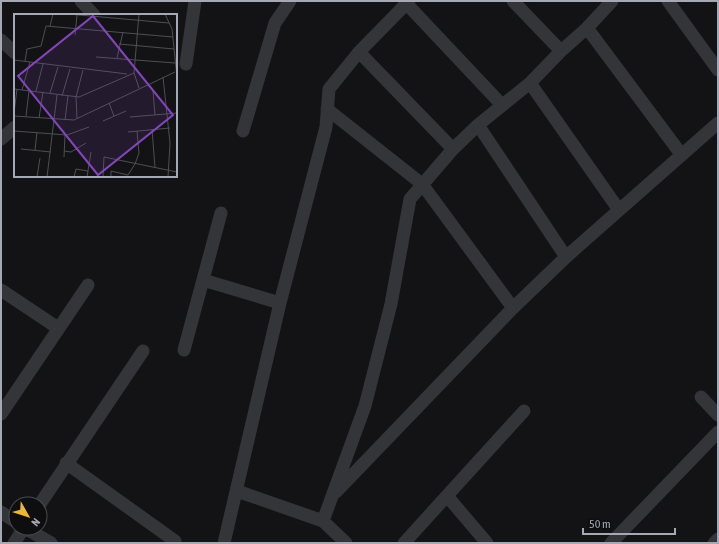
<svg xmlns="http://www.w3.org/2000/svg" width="719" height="544" font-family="'Asap Condensed',sans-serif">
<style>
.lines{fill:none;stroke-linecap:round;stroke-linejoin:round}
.minor{stroke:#343539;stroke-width:13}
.inset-road{fill:none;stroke:#4d4f55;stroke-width:1}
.view{fill:#8345bd;fill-opacity:0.15;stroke:#8345bd;stroke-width:2}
.inset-edge{fill:none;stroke:#a5a9b5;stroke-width:2}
</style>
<rect width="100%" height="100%" fill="#131315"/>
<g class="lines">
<path class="minor" d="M81,1L94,15
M404,1L502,105
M513,1L561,51
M668,1L718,70
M587,28L681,154
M1,40L15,53
M359,52L453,149
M186,64L195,1
M530,83L619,210
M327,109L422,184L513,308
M478,125L566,257
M243,131L275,23L290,1
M1,139L15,127
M203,280L280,303
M1,290L58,328
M184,350L221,213
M701,397L718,415
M1,414L88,285
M66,463L175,541
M237,491L323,521L365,406L391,304L410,199L453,149L478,125L530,83L561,51L587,28L612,1
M336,492L513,308L566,257L718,123
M447,496L487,543
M40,504L143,351
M1,512L16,522
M323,521L346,543
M25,528L51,543
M14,543L24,528
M224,543L280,303L326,127L329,89L359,52L409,1
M404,543L524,411
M611,543L718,432
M714,543L718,539"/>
</g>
<g transform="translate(14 14)">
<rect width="163" height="163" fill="#131315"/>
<path class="inset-road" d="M54,0L155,9M151,0L158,15L163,63M36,12L39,0M61,21L63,1M105,30L160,35M82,43L161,49M103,44L109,18M0,46L113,60M11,47L13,35L27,32L32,12L159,23M120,59L125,0M149,63L156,129L154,163M0,75L65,83L120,59L125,74M8,76L16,48M22,77L29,50M139,77L141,101M36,79L44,53M48,82L56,55M95,89L100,102M0,99L3,75M0,102L60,106L161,58M12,102L15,77M116,103L163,99M25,104L29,78M63,104L62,83L69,56M51,106L54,82M89,107L112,97M138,115L141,154M0,117L53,121L75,113M114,118L156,114M7,135L37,138M21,136L23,118M50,137L57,138L72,129M50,143L51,121M23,163L26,144M33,163L43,81M60,163L62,155L74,157M73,163L77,138M89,163L90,143L163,158M97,163V157L114,161L121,150L125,139L123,117"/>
<path class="view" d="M79,2L159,101L84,161L4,62Z"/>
<rect width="163" height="163" class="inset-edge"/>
</g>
<rect width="719" height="544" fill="none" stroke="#a5a9b5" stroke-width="4"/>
<g transform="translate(28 516) rotate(129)"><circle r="19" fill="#0e0e10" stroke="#4a4c52"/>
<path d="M0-3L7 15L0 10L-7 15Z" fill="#ecb834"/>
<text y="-6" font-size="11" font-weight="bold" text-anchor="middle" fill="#a5a9b5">N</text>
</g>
<path d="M583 528v6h92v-6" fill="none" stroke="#a5a9b5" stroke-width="2"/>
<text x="589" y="528" font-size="12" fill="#a5a9b5" stroke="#0e0e10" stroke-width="3" paint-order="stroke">50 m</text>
</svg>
